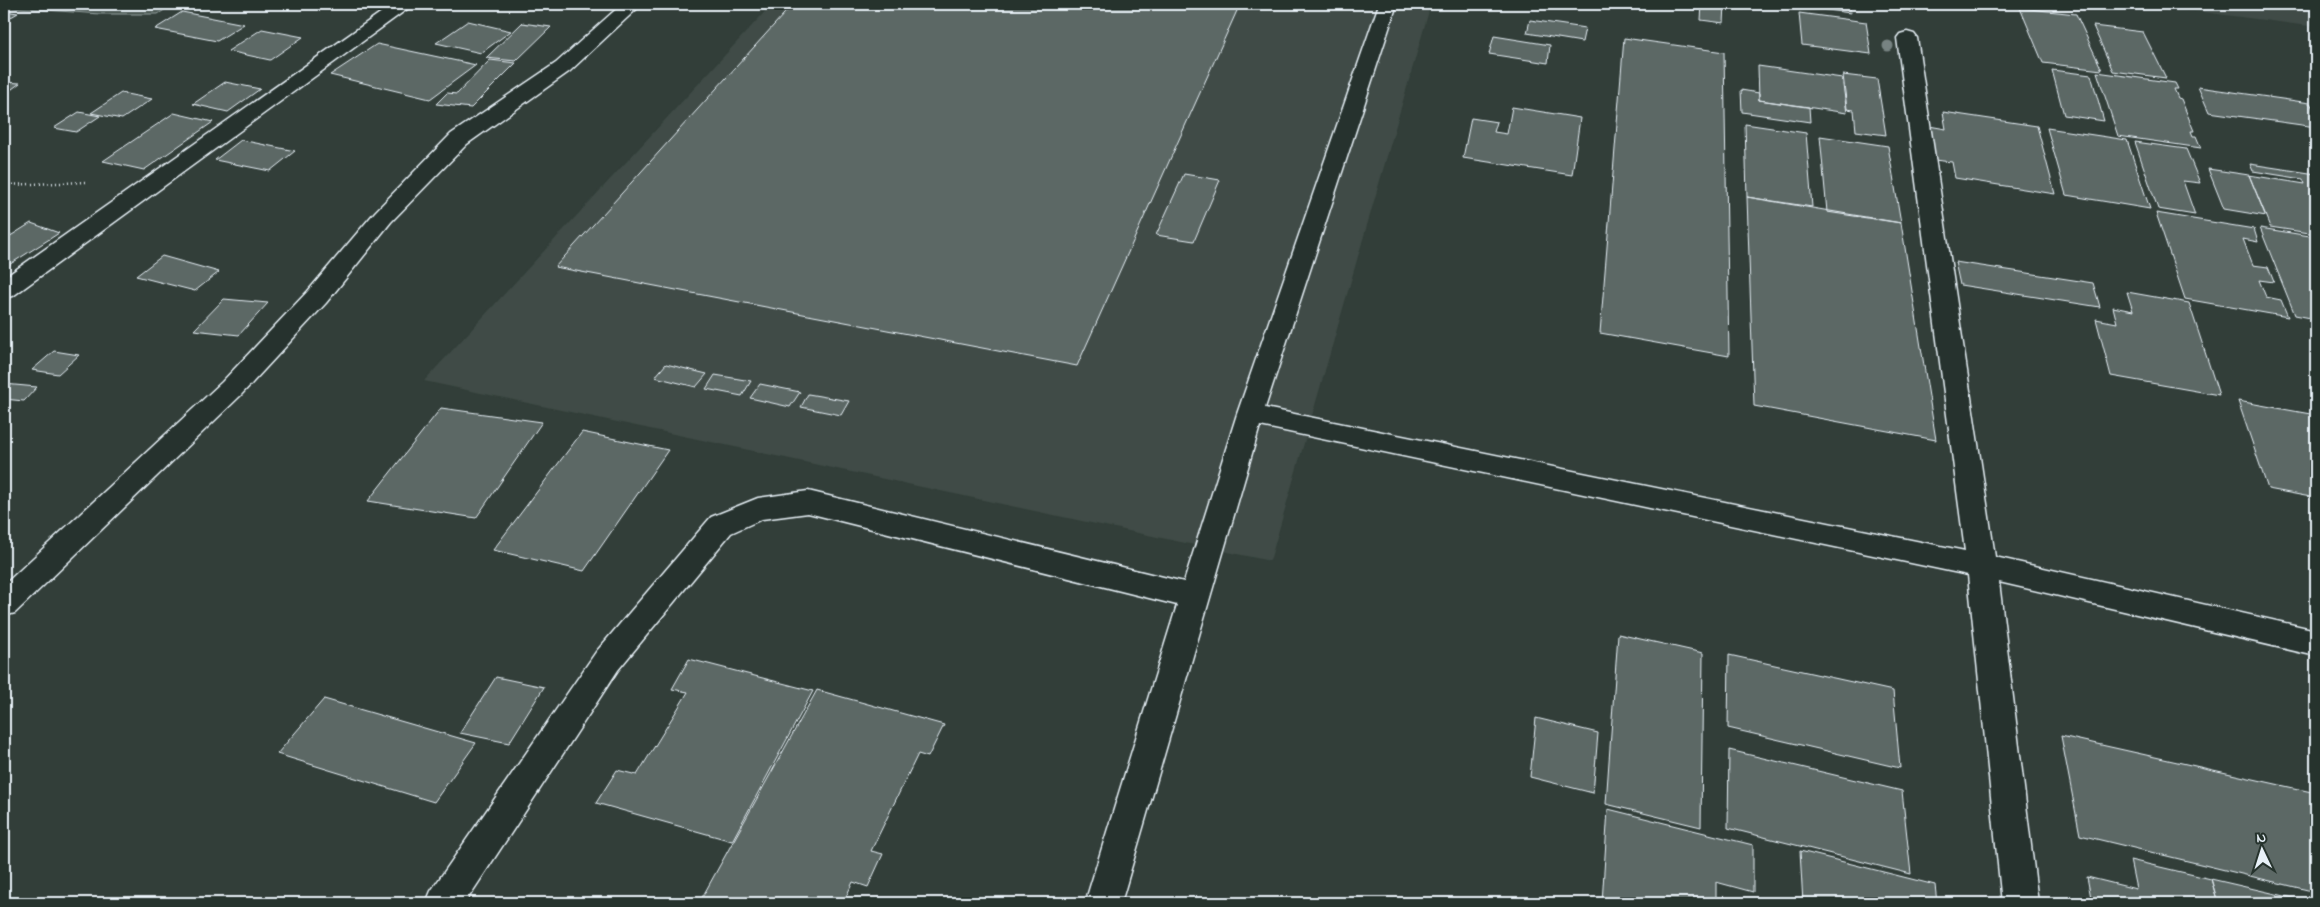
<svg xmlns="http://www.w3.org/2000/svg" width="2320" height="907" font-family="'Indie Flower',sans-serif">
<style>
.built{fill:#3f4b46}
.green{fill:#495651;stroke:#98a4a4}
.building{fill:#5c6865;stroke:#e8f1f8}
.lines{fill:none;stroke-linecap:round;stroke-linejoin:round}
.street-casing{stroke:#e8f1f8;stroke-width:3}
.path{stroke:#e8f1f8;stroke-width:2.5;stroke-dasharray:1 3;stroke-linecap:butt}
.street{fill:#26332d;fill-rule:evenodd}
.tree{fill:#778382}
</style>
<rect width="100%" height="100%" fill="#323e39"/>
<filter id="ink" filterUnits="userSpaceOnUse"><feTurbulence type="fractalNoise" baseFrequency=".02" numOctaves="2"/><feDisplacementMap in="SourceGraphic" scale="10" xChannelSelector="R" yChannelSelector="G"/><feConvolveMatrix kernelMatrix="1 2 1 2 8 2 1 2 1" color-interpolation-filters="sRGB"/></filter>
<g filter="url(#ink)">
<path class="built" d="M772,4H1431L1270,561L424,381Z
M2141,4H2316V27Z"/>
<path class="green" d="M4,4H174L158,14H100L4,7Z"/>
<path class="building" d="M793,4H1240L1077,366L555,267Z
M1702,4H1725L1724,23L1701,20Z
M1780,4H1849L1851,13Z
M2020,8L2076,14L2102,70L2043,63Z
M4,11L18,13L4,21Z
M182,12L244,24L217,41L155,29Z
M1799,13L1866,22L1871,54L1802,45Z
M1530,20L1585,28L1582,42L1527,33Z
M468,21L511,31L481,53L436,43Z
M522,23L551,27L516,61L486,58Z
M2093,26L2143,32L2166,78L2113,71Z
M262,29L303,37L270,60L228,51Z
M1494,36L1550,45L1548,63L1489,54Z
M1624,38L1724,52L1729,356L1600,333Z
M377,44L476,65L430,99L330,75Z
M490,60L516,63L471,108L436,104L447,93L457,94Z
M1758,66L1842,78L1847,113L1759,100Z
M2052,70L2091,75L2104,121L2064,115Z
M2097,72L2175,83L2178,89H2174L2178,98L2181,99L2194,131H2191L2193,136H2196L2201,148L2118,136Z
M1843,75L1877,79L1886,135L1856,131L1854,110L1847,109Z
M4,82L20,83L4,95Z
M225,82L260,89L228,112L193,104Z
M2198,87L2310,103L2316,113V127L2209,112Z
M1741,90L1759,93V100L1809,107L1810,122L1742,112Z
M121,93L152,99L122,119L91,113Z
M1512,107L1580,118L1572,175L1463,158L1471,118L1497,122L1494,132L1507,134Z
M79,112L100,116L76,132L54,128Z
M1943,112L2037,126L2055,194L1955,178L1952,162L1934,160L1929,126L1946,129Z
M174,113L213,122L144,170L103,161Z
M1745,124L1806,133L1812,207L1747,197Z
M2047,128L2127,140L2150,209L2066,195Z
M1820,136L1888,146L1901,223L1827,212Z
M241,140L295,151L270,171L215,160Z
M2135,142L2186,149L2200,183L2183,181L2195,215L2158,209Z
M2250,164L2316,174V234L2270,227L2249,175L2305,184L2303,179L2253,171Z
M2208,169L2249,175L2266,216L2224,209Z
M1184,174L1220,180L1194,241L1156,235Z
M1747,197L1901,223L1936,440L1754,406Z
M2156,213L2254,229L2258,242L2243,239L2253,265L2268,267L2274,282L2259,280L2266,297L2281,300L2288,317L2185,299Z
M31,223L59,233L4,268V240Z
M2260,228L2316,237V319L2295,315Z
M162,256L219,272L195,291L136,276Z
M1955,262L2093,283L2100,307L1960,285Z
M2127,292L2189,303L2219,395L2111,376L2096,319L2117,323L2113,307L2133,311Z
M224,299L268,303L239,335L194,330Z
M54,351L79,355L58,374L32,370Z
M666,364L707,374L696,387L655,377Z
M715,375L751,381L742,396L706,389Z
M4,384L37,387L24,401L4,399Z
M760,384L800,392L790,407L750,398Z
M808,394L849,401L841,415L801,407Z
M2238,401L2316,415V498L2268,489Z
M441,408L542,422L476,518L368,501Z
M582,432L668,450L584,571L493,550Z
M1618,634L1703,653L1701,827L1606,804Z
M1729,655L1893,691L1900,768L1728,728Z
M689,659L813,691L732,841L596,803L617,770L637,775L688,692L672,689Z
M496,677L544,687L509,743L460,733Z
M817,690L944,725L928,757L918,754L871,851L883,854L868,887L853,882L843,903H699Z
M324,699L476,743L434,802L277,754Z
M1536,718L1598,733L1593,793L1530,777Z
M2061,736L2316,793V892L2080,835Z
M1729,750L1902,791L1911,874L1728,828Z
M1608,809L1753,845V892L1716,882V903H1602Z
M1800,851L1935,885L1937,903H1803Z
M2130,860L2211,879L2218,903H2092L2087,877L2136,889Z
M2211,879L2315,903H2218Z"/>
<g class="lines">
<g class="street-casing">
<path id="street" d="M393,4H414L13,296L4,298V278Z
M622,4H642L570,71L467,144L391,222L326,303L240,396L15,613L4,616V585L222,382L308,291L375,212L451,134L556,63Z
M1379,4H1397L1265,408L1965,551L1897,38L1900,34L1907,32L1914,34L1917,38L1995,557L2316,630V656L1999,582L2038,903H2002L1968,575L1260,426L1121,903H1085L1177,605L808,513L762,519L731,533L618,670L465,903H426L431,891L596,652L711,517L758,498L808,491L1184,582L1237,414Z"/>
</g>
<path class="path" d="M4,185L87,182"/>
<use href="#street" class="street"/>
</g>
<circle class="tree" cx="1888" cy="46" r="5.5"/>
</g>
<rect width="2320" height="907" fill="none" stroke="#26332d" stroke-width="20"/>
<rect x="10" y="10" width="2300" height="887" fill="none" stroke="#e8f1f8" stroke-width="2" filter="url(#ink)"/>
<g transform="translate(2262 850) rotate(356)" stroke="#26332d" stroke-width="4" paint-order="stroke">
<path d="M0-4L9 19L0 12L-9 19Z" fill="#e8f1f8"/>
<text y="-8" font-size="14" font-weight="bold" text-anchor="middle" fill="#e8f1f8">N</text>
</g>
</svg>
